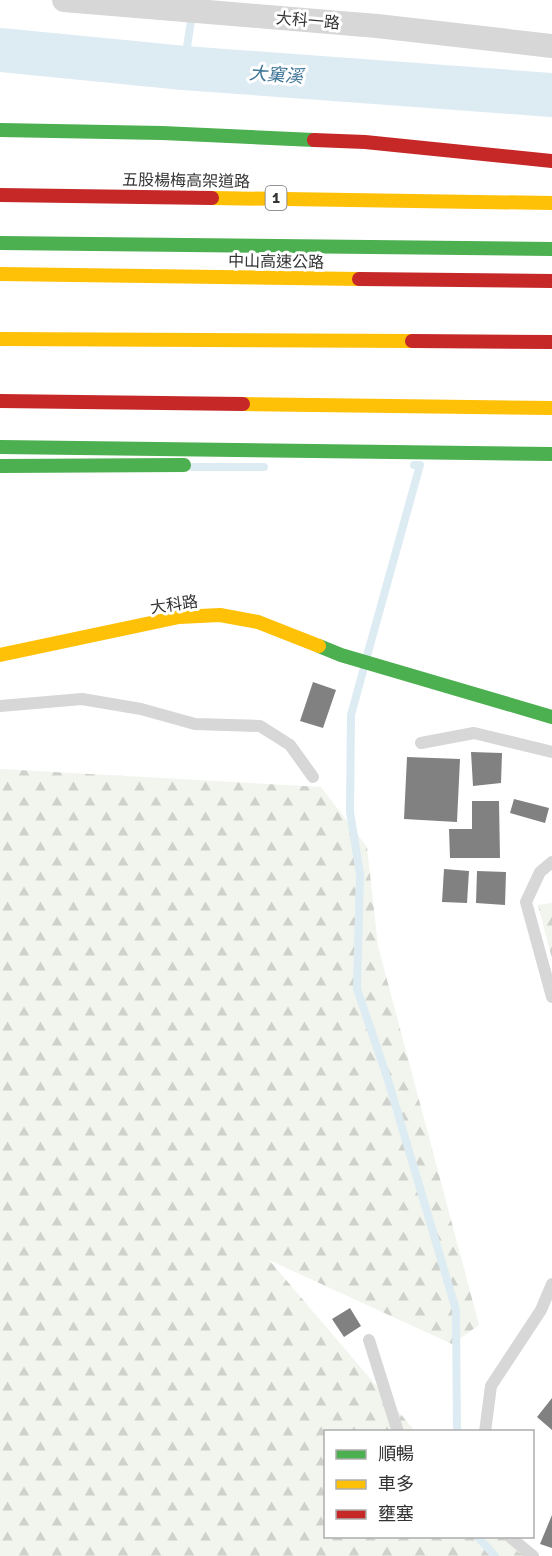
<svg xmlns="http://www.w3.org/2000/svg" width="552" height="1556" font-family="Signika,'Noto Sans TC',sans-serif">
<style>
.forest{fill:url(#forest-firs)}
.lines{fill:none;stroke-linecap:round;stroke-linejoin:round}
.stream{stroke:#ddebf3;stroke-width:8}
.river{stroke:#ddebf3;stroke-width:44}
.building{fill:#818181}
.lane{stroke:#d7d7d7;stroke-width:12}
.street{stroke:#d7d7d7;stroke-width:24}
.fast{stroke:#4caf50;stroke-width:14}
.slow{stroke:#ffc107;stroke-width:14}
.jam{stroke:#c62828;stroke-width:14}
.fast-bridge{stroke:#4caf50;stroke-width:14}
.labels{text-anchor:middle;stroke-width:6;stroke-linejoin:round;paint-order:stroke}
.shield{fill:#fff;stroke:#707070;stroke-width:1.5}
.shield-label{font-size:15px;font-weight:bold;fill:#333}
.street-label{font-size:16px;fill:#333;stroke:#fff}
.water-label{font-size:18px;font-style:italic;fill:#3f7597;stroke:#fff}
</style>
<defs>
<pattern id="forest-firs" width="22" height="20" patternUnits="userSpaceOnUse" patternTransform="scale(1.5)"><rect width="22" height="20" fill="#f1f5ed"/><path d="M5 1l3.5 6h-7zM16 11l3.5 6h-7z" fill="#cfd2cc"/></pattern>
</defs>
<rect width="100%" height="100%" fill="#fff"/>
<path class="forest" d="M0,769L321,787L367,847L378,946L479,1325L452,1344L269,1260L415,1431L326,1432V1536L505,1537L518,1552L526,1556H0Z
M552,903V959L538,905Z"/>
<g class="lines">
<path class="stream" d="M184,68L192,13
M192,467H264
M367,656L420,465H414
M363,671L351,715L350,812L360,874L357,989L388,1080L456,1310L457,1432
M477,1536L495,1556"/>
<path class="river" d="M0,50L184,68L552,95"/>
</g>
<path class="building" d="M313,682L336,690L323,728L300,721Z
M471,752L502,753L501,783L473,786Z
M407,757L460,759L457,822L404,819Z
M514,799L549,808L545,823L510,813Z
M472,801H499L500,858H450L449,829H472Z
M444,869L469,871L467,903L442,902Z
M477,871L506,872L505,905L476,903Z
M350,1308L361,1326L344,1337L332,1319Z
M552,1398V1430L537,1417Z
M552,1515V1548L540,1544Z"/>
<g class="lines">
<path class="lane" d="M0,706L82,699L141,709L195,724L260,726L290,745L313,777
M421,743L474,733L552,752
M552,862L540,872L526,902L552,997
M369,1340L398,1432
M485,1432L491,1386L541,1310L552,1284
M509,1536L533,1556"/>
<path class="street" d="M64,0L377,26L552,46"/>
<path class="fast" d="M0,130L162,133L314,140
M0,243L552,249
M0,466L184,465
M319,646L341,655L552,717"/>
<path class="slow" d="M212,198L552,203
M0,274L359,279
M0,339L412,341
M243,404L552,408
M0,655L179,617L220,615L258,622L319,646"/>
<path class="jam" d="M314,140L365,142L552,161
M0,195L212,198
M359,279L552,281
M412,341L552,342
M0,401L243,404"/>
<path class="fast-bridge" d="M0,447L552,454"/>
</g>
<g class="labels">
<rect class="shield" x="265.5" y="186" width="21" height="24" rx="4.5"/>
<g class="shield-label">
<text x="276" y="203">1</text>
</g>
<g class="street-label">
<text transform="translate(308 20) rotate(5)" y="6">大科一路</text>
<text transform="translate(186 180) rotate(1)" y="6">五股楊梅高架道路</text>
<text transform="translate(276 261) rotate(1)" y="6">中山高速公路</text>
<text transform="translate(174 604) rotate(-8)" y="6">大科路</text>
</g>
<g class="water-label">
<text transform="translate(276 75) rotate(4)" y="6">大窠溪</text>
</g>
</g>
<rect x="324" y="1430" width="210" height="108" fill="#ffffff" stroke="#adadad" stroke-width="1.5"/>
<rect x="336" y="1450" width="30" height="9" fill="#4caf50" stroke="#adadad" stroke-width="1.5"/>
<text x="378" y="1460" font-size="18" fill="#333333">順暢</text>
<rect x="336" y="1480" width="30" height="9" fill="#ffc107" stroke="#adadad" stroke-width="1.5"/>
<text x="378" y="1490" font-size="18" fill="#333333">車多</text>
<rect x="336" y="1510" width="30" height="9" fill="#c62828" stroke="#adadad" stroke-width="1.5"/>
<text x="378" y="1520" font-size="18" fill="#333333">壅塞</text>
</svg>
